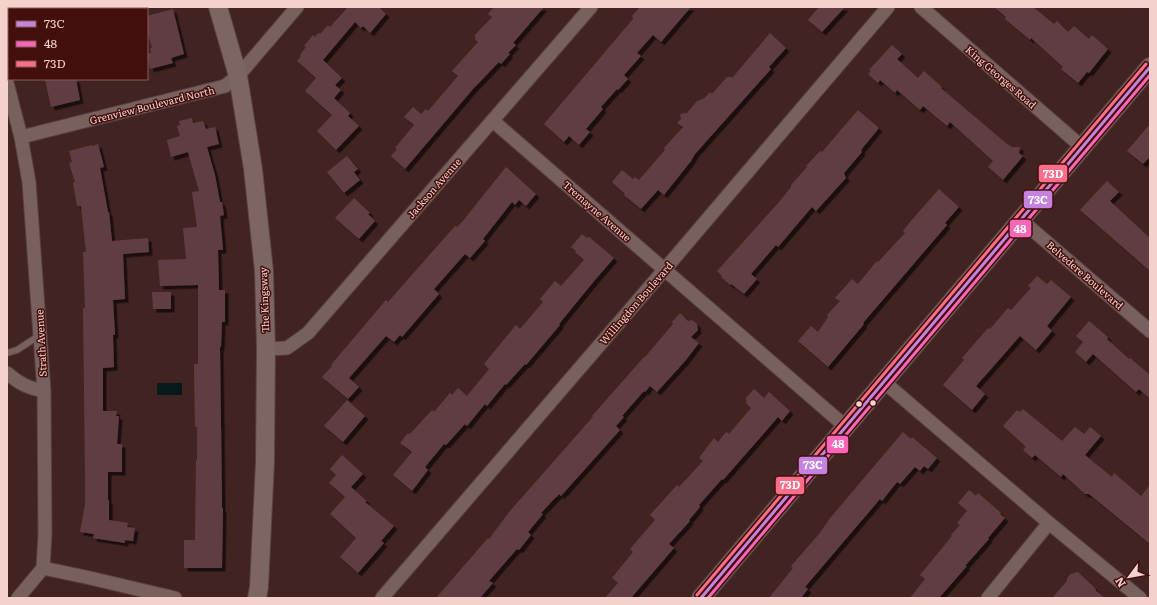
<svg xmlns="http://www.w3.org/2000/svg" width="1157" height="605" font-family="Literata,serif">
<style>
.water{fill:#08191c}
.building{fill:#613e43;filter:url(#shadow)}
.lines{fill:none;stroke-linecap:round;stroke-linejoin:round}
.lane-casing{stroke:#5a4140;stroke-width:8}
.street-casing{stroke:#5a4140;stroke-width:15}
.secondary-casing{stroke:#5a4140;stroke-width:20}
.lane{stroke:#77605d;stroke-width:6}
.street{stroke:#77605d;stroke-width:13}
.secondary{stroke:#7c6563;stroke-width:18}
.bus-1-casing{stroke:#420f0c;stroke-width:6}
.bus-2-casing{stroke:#420f0c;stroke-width:6}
.bus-3-casing{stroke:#420f0c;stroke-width:6}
.bus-1{stroke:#c483df;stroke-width:3}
.bus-2{stroke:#fa66b7;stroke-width:3}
.bus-3{stroke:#fb6d88;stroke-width:3}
.bus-dot{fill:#f4d1cc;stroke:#420f0c;stroke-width:1.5}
.labels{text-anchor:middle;stroke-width:3;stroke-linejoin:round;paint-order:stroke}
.street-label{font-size:10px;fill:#f4d1cc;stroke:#420f0c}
.line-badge{stroke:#420f0c;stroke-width:1.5}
.badge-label{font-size:11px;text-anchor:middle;font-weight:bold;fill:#fff}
</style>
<defs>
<filter id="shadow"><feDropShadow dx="3.5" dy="3.5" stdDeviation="0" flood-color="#0009"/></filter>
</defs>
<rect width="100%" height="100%" fill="#412422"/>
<path class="water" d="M157,383H182V395H157Z"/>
<path class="building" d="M348,7H379L386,14L370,33L363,26L361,28L355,22L323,60L342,78L335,85L341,90L334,98L350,113L348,116L359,126L336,150L317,131L332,115L305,91L316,78L297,61L301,56L300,55L306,47L304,46L313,35L315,37L318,33L320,34L328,25L330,27Z
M494,7H544L513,43L516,45L508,53L510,54L501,64L499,62L473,89L405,169L391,156L397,149L395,148L414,125L404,117L413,107L421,114L426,109L428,111L458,76L452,71L478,42L475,39L476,37L474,36L492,17L488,14Z
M640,7H691L661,42L653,35L637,53L641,56L624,75L628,79L618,90L617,89L601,107L603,109L586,129L590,132L579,145L569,136L564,142L544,124L633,19V18L632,16Z
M819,7H845L822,32L808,20Z
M994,7H1033L1054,24L1057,21L1068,32L1074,26L1089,39L1092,35L1108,49L1089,73L1087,72L1078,83L1061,69L1063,67L1031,38L1030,40L1005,19L1006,17Z
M173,9L184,54L171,58L173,63L150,69L147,54L151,53L150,48H152L147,30V16Z
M770,33L786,48L769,67L771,69L695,154L691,161L664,195L658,190L641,209L624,195L625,194L612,182L622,170L633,179L635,177L639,180L665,150L664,148L683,127L677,123L681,119L680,114L687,113L697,101L705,98L710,92L712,94L727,77H733Z
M892,45L902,54L897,59L918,78L924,71L942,87L941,88L1007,144L1012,147H1020L1019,153L1023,156L1003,180L988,167L993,161L950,122L947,126L923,106L920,110L897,90L895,93L880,80L878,83L868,74L871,71L869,70Z
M51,79H76L80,100L51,107L45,80Z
M858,110L879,128L861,150L862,152L844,173L846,178L816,211L812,207L778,247L776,245L751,274L757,279L744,294L731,284L730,285L721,277L722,276L717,271L780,201L791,187V185L807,167L806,166L820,151L822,152Z
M192,118L193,123L203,121L206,129L215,127L219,144L207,147L215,175L220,202H222L224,215L220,216L223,250H218L219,290H225V322H222L221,347H220L222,501V508H223L222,568H184V540H195L196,460H197V427H195L194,364H198V285L160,286L158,260L186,259L183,228L197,227L192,192L199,191L188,152L171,157L167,140L180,136L177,126L180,125L179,121Z
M1150,124V157L1143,164L1127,151Z
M98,144L104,167L100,168L108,212H109L112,241L148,238L149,252L123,254L125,299L113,300L115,335H113L114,367L103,368V411H117L116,416H119L117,444H122V472H108V500H109V520L128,523L127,527L135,528L133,541L125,540V543L93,538L94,534L80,532L85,504V476L83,308H85L83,252H86L81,206H77L73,183L75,182L69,163L72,162L69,151L92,145L93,146Z
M347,156L358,169L354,172L360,180L344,193L327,172Z
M506,167L536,194L526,206L519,200L515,205L512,202L483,239L485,241L470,258L465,254L434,289L439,294L402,337L400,335L394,342L386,336L349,378L359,387L348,399L322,377L332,366L331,365L386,300L388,302L455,226L457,227L462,222Z
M1107,181L1119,192L1110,201L1150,238V271L1080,210Z
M939,189L959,207L945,223L947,225L863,323L864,324L828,367L798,341L811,326L818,332L828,317L827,315L840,301L835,298L852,279L858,284L877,261L878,262L905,233L903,231L910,222Z
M354,198L370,213L368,214L375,221L359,239L335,218Z
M582,234L587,238L589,237L614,258L595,280L559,324L560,325L526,365L525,364L506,385L505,384L487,406L485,404L467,426L465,424L446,445L444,444L425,467L428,470L412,491L393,475L412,452L400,443L408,433L410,434L432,410L434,412L450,393L452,395L458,388L467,396L489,369L484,364L516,325L520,329L543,302L540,299L555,281L561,286L584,260L575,252L576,251L571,247Z
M1037,276L1047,284L1051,280L1071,297L1047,326L1052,331L1036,350L1020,336L999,360L976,386L985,394L972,410L943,385L964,360L962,358L988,328L990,329L1008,308L1011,310L1031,288L1028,286Z
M152,292H171V309H153Z
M680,313L688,321L692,320L697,324L698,330L691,337L699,343L686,360L657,392L650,386L645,392L644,391L622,416L624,417L616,426L620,430L561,496L559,494L557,497H556L541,513L543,514L528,532L531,535L519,550L517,549L489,581L493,583L480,598H436L488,538L489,539L510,511L591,419L593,417L592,416L644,357H645L673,324L672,322Z
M1089,321L1108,337L1107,339L1129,359L1130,358L1150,375V399L1139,389L1136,392L1093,354L1086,362L1075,352L1083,342L1076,336Z
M754,389L764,398L769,392L790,411L782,421L778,417L772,424L723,480L722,479L699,505L700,507L689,520L690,521L669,544L674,548L631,598H605L618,583L612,578L633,552L630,549L655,520L650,515L677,485L679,487L703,461L699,458L714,438L718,442L726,432L729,434L751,408L746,403L747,400L745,399Z
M347,400L365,416L343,442L324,426Z
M1023,409L1062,441L1075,427L1084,434L1090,427L1101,436L1085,455L1112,477L1114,473L1141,496L1150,485V544L1089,494H1085L1063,474L1061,477L1035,455L1032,458L1023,450L1026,447L1003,426L1017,410L1020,412Z
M903,432L911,439L912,437L937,458L928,469L924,466L920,471L915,467L900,484L897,482L882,501L880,499L805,587L808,589L801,598H769L793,568L791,566L819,534L831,517Z
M342,455L363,474L351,487L367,501L365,502L394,526L381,541L384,543L358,573L340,557L356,538L330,514L345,497L329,483L336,475L330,469Z
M969,490L976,496L978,493L1001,513L1000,514L1005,518L988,538L989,539L965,566H967L939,598H910L925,579L920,575L952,536L951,535L960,525L957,523L967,511L958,503Z
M1078,572L1096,589L1095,590L1105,598H1052L1067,581V578L1071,574Z"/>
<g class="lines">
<g class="lane-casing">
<path id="lane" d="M7,353L17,350L40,335"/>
</g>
<g class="street-casing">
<path id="street" d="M921,7L1082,147
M7,83L21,137L29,182L44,391L45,534L43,568L18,598
M493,121L846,427
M21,137L225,86L238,76L297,7
M1021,220L1150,331
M266,349L287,348L308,333L591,7
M7,373C20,384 28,388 44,391
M884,382L1049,523L1140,598
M43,568L90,578L175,598
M382,598L665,269L888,7
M988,598L1049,523"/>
</g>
<g class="secondary-casing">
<path id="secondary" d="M218,7L238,76L253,169L264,271L266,349L265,462L259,587L257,598
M701,598L1150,67"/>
</g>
<use href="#lane" class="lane"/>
<use href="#street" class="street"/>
<use href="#secondary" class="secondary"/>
<g class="bus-1-casing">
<path id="bus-1" d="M701,598L1150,67"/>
</g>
<g class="bus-2-casing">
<path id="bus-2" d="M708,598L1150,75"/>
</g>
<g class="bus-3-casing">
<path id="bus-3" d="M697,595L1146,64"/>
</g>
<use href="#bus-1" class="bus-1"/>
<use href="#bus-2" class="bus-2"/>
<use href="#bus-3" class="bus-3"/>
</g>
<g class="bus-dot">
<circle cx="873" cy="403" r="3.5"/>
<circle cx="859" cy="404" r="3.5"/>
</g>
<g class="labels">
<g class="street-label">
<text transform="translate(1001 77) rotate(41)" y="4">King Georges Road</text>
<text transform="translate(152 105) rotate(-14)" y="4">Grenview Boulevard North</text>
<text transform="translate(434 188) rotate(-49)" y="4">Jackson Avenue</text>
<text transform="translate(597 211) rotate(41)" y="4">Tremayne Avenue</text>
<text transform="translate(1085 275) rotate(41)" y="4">Belvedere Boulevard</text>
<text transform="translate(264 300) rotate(-92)" y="4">The Kingsway</text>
<text transform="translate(636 303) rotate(-49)" y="4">Willingdon Boulevard</text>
<text transform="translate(41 343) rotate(-93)" y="4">Strath Avenue</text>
</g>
</g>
<g class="line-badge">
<rect x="1038" y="164" width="30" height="19" rx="4" fill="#fb6d88"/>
<rect x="1023" y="190" width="30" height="19" rx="4" fill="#c483df"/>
<rect x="1009" y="219" width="23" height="19" rx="4" fill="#fa66b7"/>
<rect x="826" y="435" width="23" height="19" rx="4" fill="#fa66b7"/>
<rect x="798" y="456" width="30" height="19" rx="4" fill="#c483df"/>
<rect x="775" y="476" width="30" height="19" rx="4" fill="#fb6d88"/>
</g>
<g class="badge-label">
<text x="1053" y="178">73D</text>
<text x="1038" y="204">73C</text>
<text x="1020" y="233">48</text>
<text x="838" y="448">48</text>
<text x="813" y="469">73C</text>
<text x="790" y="489">73D</text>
</g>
<rect width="1157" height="605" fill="none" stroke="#f4d1cc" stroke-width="16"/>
<rect x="8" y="8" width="140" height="72" fill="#420f0c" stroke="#895d59"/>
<rect x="16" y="21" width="20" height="6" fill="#c483df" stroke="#895d59"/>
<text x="44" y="28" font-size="12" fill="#f4d1cc">73C</text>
<rect x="16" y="41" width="20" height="6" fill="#fa66b7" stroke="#895d59"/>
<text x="44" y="48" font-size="12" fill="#f4d1cc">48</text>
<rect x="16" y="61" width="20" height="6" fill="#fb6d88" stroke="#895d59"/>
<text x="44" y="68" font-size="12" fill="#f4d1cc">73D</text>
<g transform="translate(1129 577) rotate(238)" stroke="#420f0c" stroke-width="3" paint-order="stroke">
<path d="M0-3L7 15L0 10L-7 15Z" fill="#f4d1cc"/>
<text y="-6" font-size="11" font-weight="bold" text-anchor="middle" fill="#f4d1cc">N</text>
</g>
</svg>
